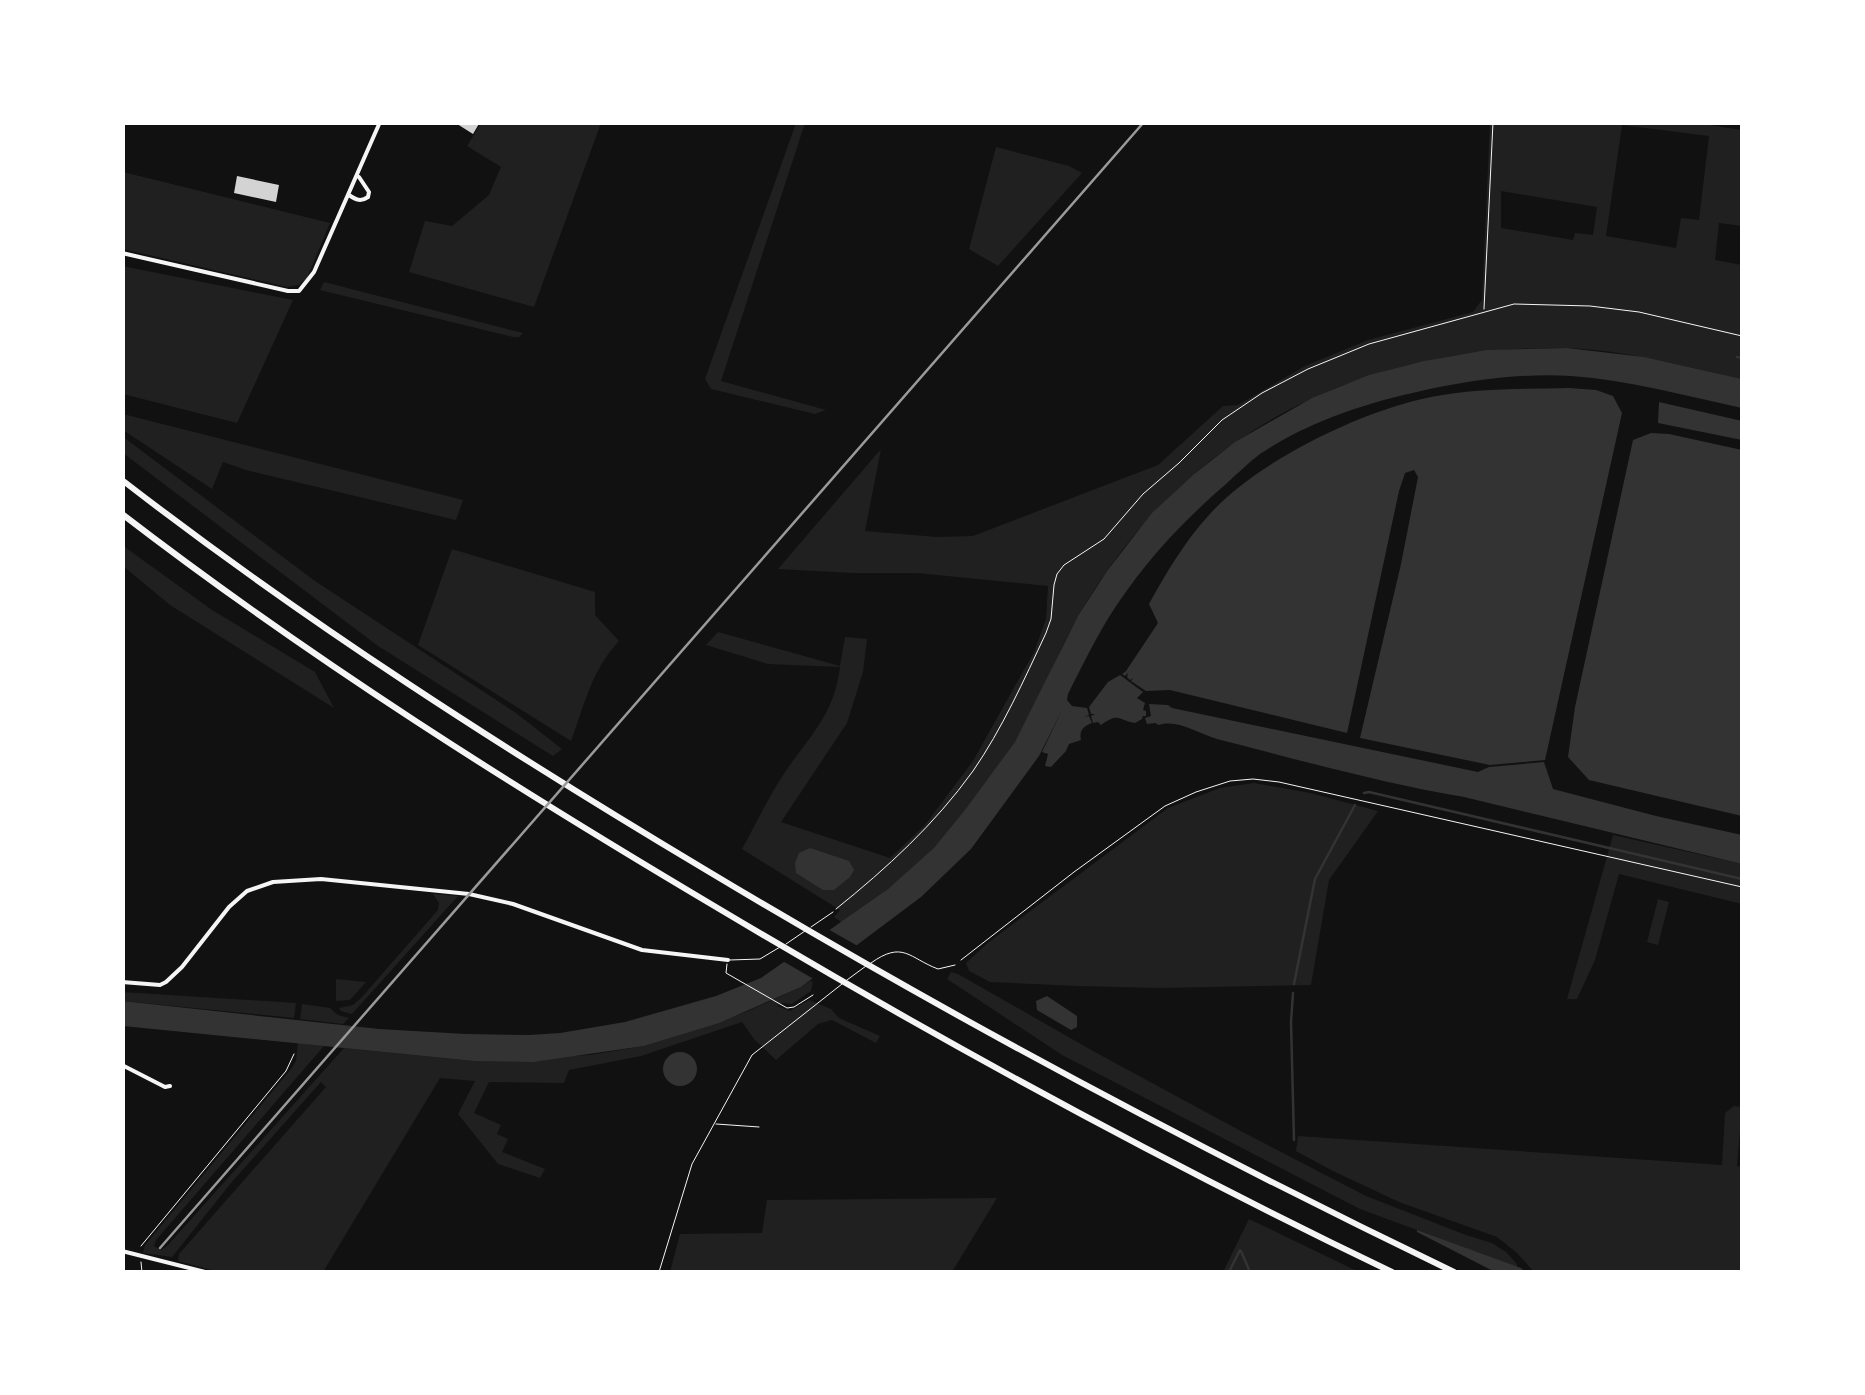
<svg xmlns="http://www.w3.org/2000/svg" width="1865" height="1395" font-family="Arial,sans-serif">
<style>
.green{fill:#202020;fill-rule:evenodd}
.water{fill:#333}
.pier{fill:#111}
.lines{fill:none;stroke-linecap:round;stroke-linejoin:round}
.stream{stroke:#333;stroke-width:2.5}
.building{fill:#d3d3d3}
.path{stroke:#f5f5f5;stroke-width:1}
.service{stroke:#f5f5f5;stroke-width:1}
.minor{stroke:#f5f5f5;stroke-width:4}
.motorway{stroke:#f5f5f5;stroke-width:6}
.rail{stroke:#9a9a9a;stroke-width:2.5}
</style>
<rect width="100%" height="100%" fill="#111"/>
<path class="green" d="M1689,122L1742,130V226L1719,223L1715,260L1742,265V379C1686,367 1622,349 1564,348C1359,345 1182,435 1079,615C1055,656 1040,703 1014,744C992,779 964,815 936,846C909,875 875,899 843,923L834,917L840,910L742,849C756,824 769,796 785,772C811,734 834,715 840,667L768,664L706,645L718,632L840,666L845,637L867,639L863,672L847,723L781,822L890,858L925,825L973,761L1034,652L1046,619L1048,586L917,573H853L778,569L881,449L865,531L937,537L973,536L1158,465L1223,406L1238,405L1305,366L1368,340L1473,312L1482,300L1490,123ZM1622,125L1709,136L1699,220L1681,218L1676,248L1606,236ZM1501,191L1597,207L1593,235L1575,233L1573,240L1501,228Z
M481,123H601L534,307L409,272L425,221L452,226L489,195L501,167L467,146Z
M796,123H805L721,381L826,410L815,414L711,389L705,379Z
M996,147L1069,166L1082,173L998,266L969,249Z
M123,172L330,223L307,278L299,285L287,287L123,249Z
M122,266L293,300L237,423L123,394Z
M324,282L523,333L519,337H513L320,290Z
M122,414H123L463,500L456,520L246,470L223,462L212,489L123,430Z
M122,436L315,581L516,713L562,749L553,756L378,646L123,453Z
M122,545L212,610L315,672L334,708L170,605L123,566Z
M452,549L595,592V615L619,641C591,671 585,704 571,741L418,645Z
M1254,783L1310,793L1378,811L1329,880L1311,985L1159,988L1079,986L990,982L969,971L966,963L989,942L1168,808L1220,788Z
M1613,835L1742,864V904L1619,874L1595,960L1577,999H1567Z
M433,894L458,896L352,1014L341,1011L339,1008L353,1005L361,998L438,910L439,903Z
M1658,899L1669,902L1658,945L1647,942Z
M951,972L958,974L1093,1051L1237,1129L1366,1196L1466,1235L1492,1243L1506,1252L1517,1264V1267L1360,1209L1062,1055L947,979Z
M336,979L366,982L350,1000L336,1001Z
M810,981L813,982L811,991L792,1004L782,1003L777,1006L790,1011L809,1000L831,1009L839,1018L880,1036L876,1043L832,1020L818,1024L776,1060L754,1039L742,1022L641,1056L569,1070L564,1083L489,1082L474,1113L501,1125L497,1134L508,1139L502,1152L545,1169L540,1178L498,1164L458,1114L475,1081L440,1078L323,1272H219L178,1261L179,1254L326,1087L321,1082L231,1183L172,1257L143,1253L145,1245L291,1069L296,1061L298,1043L324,1046L156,1240L154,1246L161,1250L168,1245L344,1048L474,1061L590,1055L644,1046L679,1035L746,1012L801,987Z
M122,992L296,1003L294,1018L123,1001Z
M302,1004L330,1008L338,1015L349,1018L343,1024L300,1019Z
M1734,1106L1742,1107L1737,1166L1742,1167V1272H1534L1517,1253L1497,1237L1399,1202L1333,1171L1296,1151L1298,1136L1722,1165L1725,1113Z
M997,1198L952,1272H670L680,1234L762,1233L767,1200Z
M1249,1219L1359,1272H1223Z"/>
<path class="water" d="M1567,348L1644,357L1742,379V408C1686,396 1629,380 1571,376C1521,373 1471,380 1421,391C1365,403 1308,422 1260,454C1248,463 1237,474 1226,484C1189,516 1156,550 1128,589C1104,621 1086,658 1068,694L1067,700L1072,706L1087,708L1089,715L1084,717L1089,716L1092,723C1083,726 1079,731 1081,740L1069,744L1066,751L1051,767L1045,766L1048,754L1042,752L1063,708L1039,756L971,849L921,897L801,987L719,1023L644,1046L533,1062L474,1061L123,1026L122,1001L379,1029L466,1034L529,1035L560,1033L625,1022L716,996L761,978L888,889L934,848L965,810L1015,742L1078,616L1107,571L1152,513L1193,475L1235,442L1312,398L1369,375L1424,361L1487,350Z
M1569,388L1596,390L1613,396L1622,413L1545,760L1490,765L1360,738L1401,564L1418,477L1414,470L1405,473L1399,491L1347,733L1170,690L1146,691L1131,681L1133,678L1130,680L1127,677L1128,673L1125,676L1122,674L1126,671L1158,623L1149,604C1166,573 1185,541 1209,515C1257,461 1361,411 1431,397C1476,388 1523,389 1569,388Z
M1659,402L1742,421V440L1658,423Z
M1651,433L1669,434L1742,450V816L1589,780L1568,757L1575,707L1633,440Z
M1120,675L1143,692L1137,698L1145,703L1143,710L1146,711V716H1143L1142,719L1135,723C1117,720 1120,712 1101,725L1098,722L1093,723L1091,716L1095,714H1091L1089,707L1108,682Z
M1149,704L1168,705L1172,708L1478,772L1489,767L1544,762L1553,789L1656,816L1742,835V864L1464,797C1381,783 1299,760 1217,739C1199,734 1178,719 1159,725L1155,723L1147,724L1145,718L1151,716Z
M810,848L849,861L854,870L850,877L834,890H823L796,873L795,863L799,853Z
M1047,996L1077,1016V1027L1071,1030L1037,1010L1036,1001Z
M663 1069a17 17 0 1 1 34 0a17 17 0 1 1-34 0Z
M1417,1230L1521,1268L1525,1272H1495L1417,1232Z"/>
<path class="pier" d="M826,928L863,949L817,981L781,960Z"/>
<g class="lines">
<path class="stream" d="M1737,357L1742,358
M1364,793L1369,792L1742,879
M1294,984L1315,879L1355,805
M1293,993L1291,1022L1294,1140
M1241,1251L1250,1272
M1229,1272L1240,1250"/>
</g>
<path class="building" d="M454,122H480L473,134Z
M237,176L279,185L276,202L234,193Z"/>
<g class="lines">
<path class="path" d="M1484,309L1493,122
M836,909C887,868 935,824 973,771C1002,729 1024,680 1046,633L1051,619L1054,585L1057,574L1064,565L1104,539L1143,494L1179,463L1222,420L1262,393L1308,369L1369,344L1514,304L1590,306L1639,312L1742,336
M961,960L1074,872L1165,806L1196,792L1230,781L1253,779L1279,782L1742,887
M141,1246L286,1071L294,1054
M141,1262L142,1272"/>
<path class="service" d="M811,927L833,912
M786,944L805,931
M730,960L760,959L780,947
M871,963C903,940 909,958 938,969L955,965
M727,964L726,973L787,1008L794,1007L813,995
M847,980L866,966
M716,1124L759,1127
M659,1272L692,1164L752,1055L842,984"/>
<path class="minor" d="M245,122H246
M349,195C356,200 361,202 368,197L369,192L359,177
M122,253L288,291H299L314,272L380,122
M122,982L160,985L166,982L182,967L229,907L247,891L273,882L321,879L469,894L513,904L642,950L728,960
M122,1065L165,1087L170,1086
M122,1251L205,1272"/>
<path class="motorway" d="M122,480C307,623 505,750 706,870C949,1016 1199,1149 1454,1272
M122,514C312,660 515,788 721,910C939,1040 1163,1162 1392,1272"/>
<path class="rail" d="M160,1248L1144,122"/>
</g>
<rect width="1865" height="1395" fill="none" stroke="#ffffff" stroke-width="250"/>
</svg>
